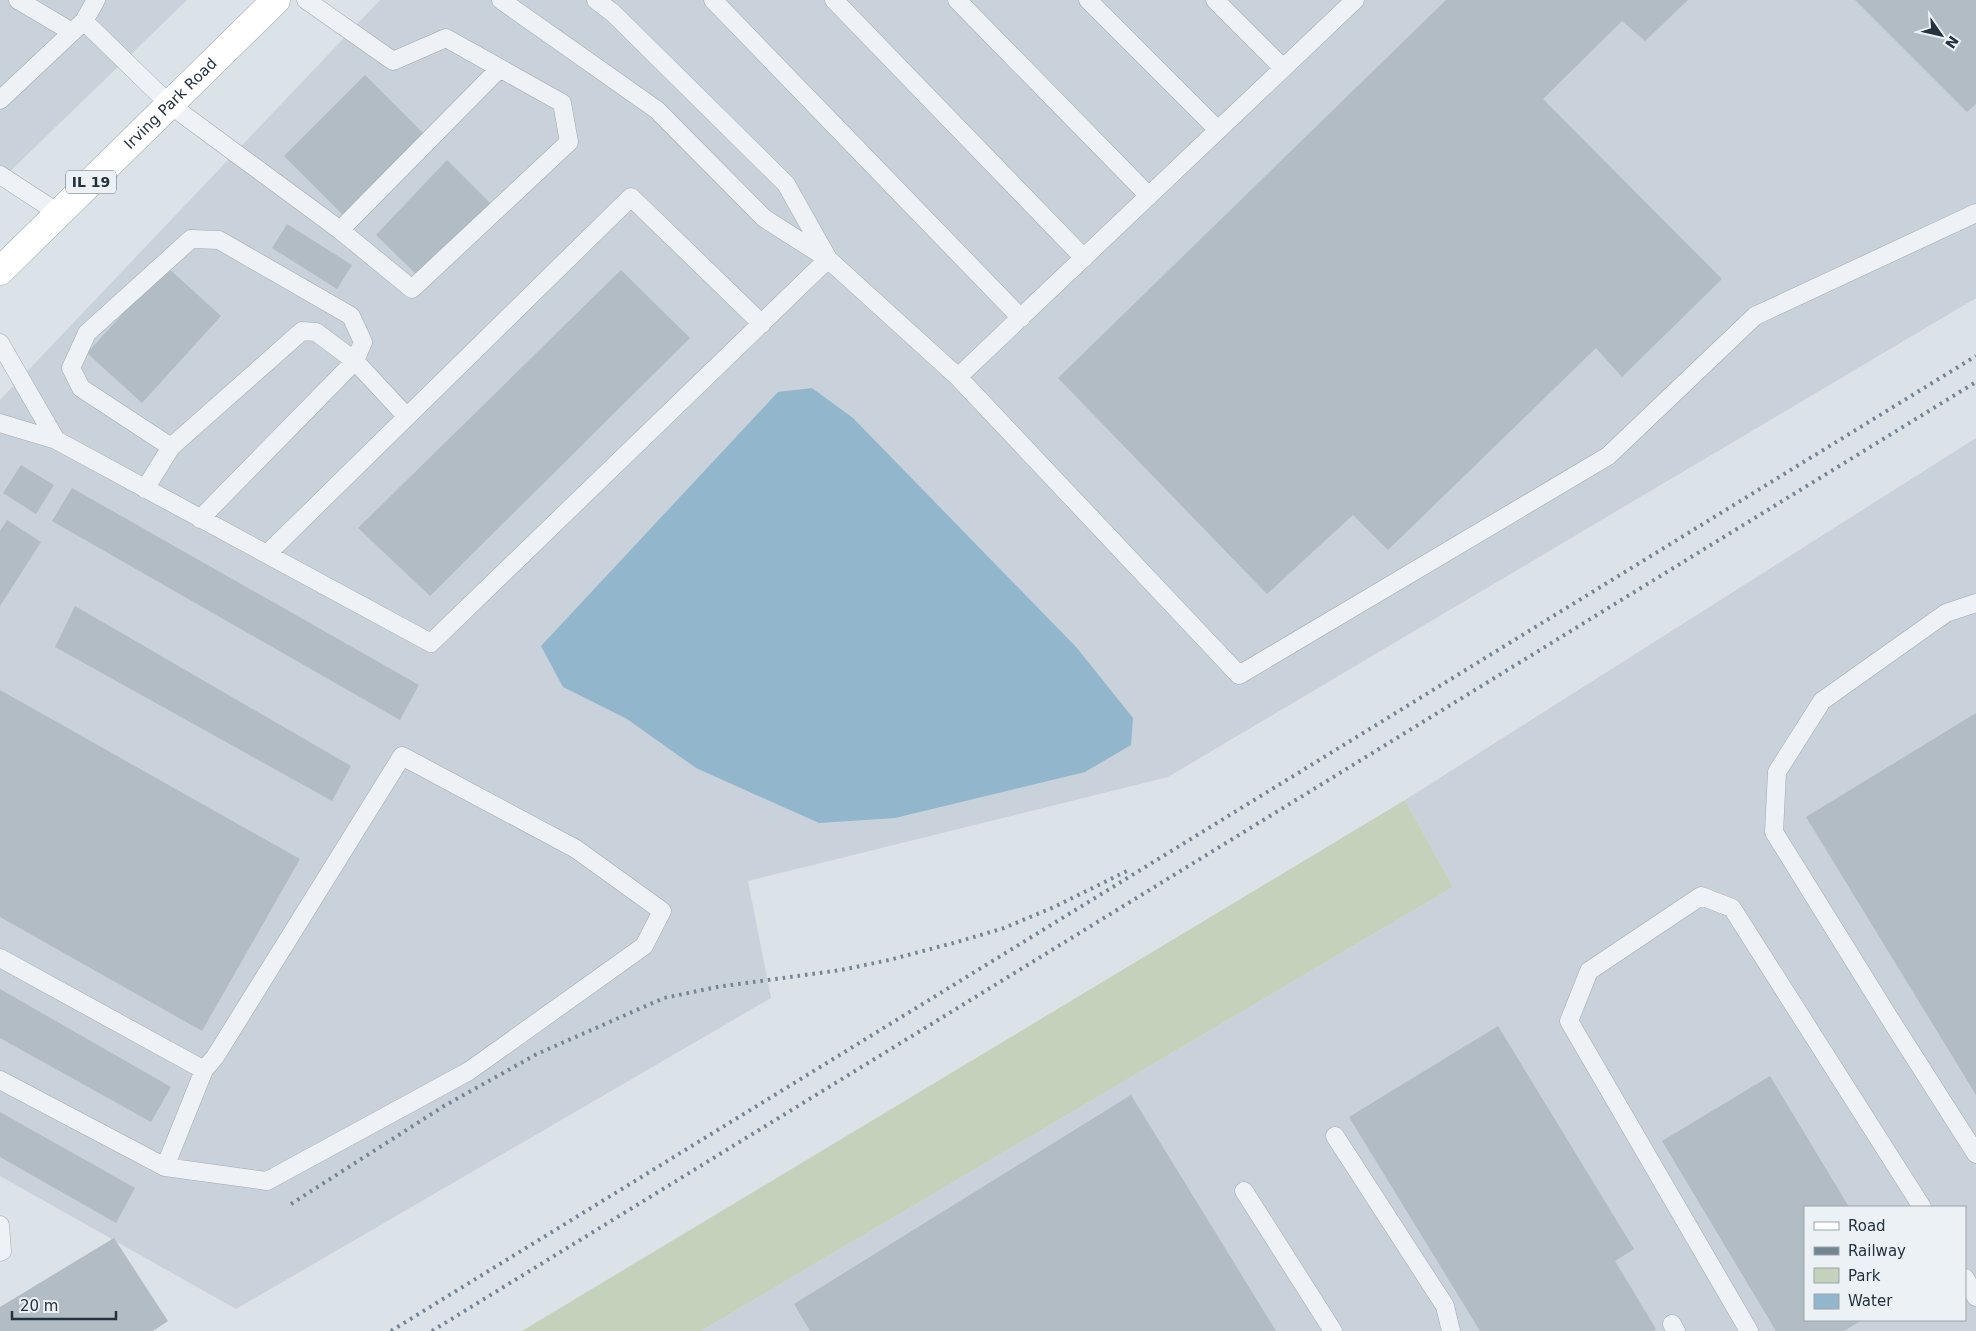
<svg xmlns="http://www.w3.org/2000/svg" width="1976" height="1331" font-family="'DejaVu Sans',sans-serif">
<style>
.built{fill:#c9d1da;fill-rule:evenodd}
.green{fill:#c5d2bb}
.water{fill:#92b7cc}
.building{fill:#b2bcc5}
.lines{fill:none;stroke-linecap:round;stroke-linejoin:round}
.service-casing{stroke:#a0aab2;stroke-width:19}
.primary-casing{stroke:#99a8b4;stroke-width:29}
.service{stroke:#eef2f6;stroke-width:18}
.primary{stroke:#fff;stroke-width:28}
.rail{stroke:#738493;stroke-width:4;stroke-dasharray:2.5 5;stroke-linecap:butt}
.labels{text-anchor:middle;stroke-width:4;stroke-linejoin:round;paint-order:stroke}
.shield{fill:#ebf1f5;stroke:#606b76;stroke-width:1}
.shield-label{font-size:14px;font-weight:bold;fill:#24323f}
.street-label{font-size:15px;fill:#24323f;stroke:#ebf1f5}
</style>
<rect width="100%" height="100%" fill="#dbe2e8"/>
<path class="built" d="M0,0H187L0,181Z
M380,0H1976V298L1168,777L748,881L771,998L236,1309L0,1176V400Z
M1976,438V1331H701L1453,887L1405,800ZM1805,1207H1965V1320H1805Z"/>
<path class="green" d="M1405,800L1453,887L701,1331H522Z"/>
<path class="water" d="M812,388L853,418L1077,648L1133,718L1131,745L1085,772L895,818L819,823L696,768L627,719L563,687L541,646L778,392Z"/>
<path class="building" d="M1446,0H1688L1645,41L1622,21L1543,99L1722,279L1622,377L1596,348L1388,550L1353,515L1267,594L1058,378Z
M1855,0H1976V104L1967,112Z
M365,75L424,134L343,215L284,156Z
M447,160L490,203L419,277L376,235Z
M287,224L352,265L337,289L272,248Z
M166,266L221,316L142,403L87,353Z
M621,270L690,338L430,596L358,528Z
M21,465L54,485L36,514L3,493Z
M72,488L419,685L400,720L52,521Z
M7,520L41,542L0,606V531Z
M75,606L351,766L332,801L55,647Z
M0,690L300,859L202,1031L0,917Z
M1976,713V1095L1806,817Z
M0,989L171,1087L151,1122L0,1038Z
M1498,1026L1634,1249L1615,1261L1656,1329L1653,1331H1480L1349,1117Z
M1770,1076L1849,1207H1805V1320H1862L1844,1331H1776L1662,1141Z
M1131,1095L1276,1331H810L794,1304Z
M0,1112L135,1188L116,1223L0,1157Z
M114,1238L168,1321L153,1331H0V1307Z"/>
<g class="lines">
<g class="service-casing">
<path id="service" d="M18,0L72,32
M501,0L657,110L764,218L828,259L958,377L1355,0
M596,0L613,13L786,184L827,257
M713,0L1021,318
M834,0L1084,258
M957,0L1149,196
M1088,0L1218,130
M1215,0L1283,68
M84,21L169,104L340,230L412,289L569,142L562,103L446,38L393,61L306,0
M0,100L84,21L96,0
M0,175L60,214
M340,230L500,68
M0,343L56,440
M958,377L1239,675L1608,456L1755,316L1976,213
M0,423L56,440L431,643L828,259
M171,447L81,388L71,368L87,333L191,239L219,240L351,316L363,342L355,361L200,519
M145,489L171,447L302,331L316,332L355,361L407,417
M267,554L631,197L762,324
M1976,603L1946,613L1822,701L1777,772L1774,832L1890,1019L1976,1154
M0,958L204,1070L215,1057L402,756L576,849L662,911L644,946L469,1071L267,1181L165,1167L0,1080
M1335,1136L1445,1306L1451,1331
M165,1167L204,1070
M1244,1191L1333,1331
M0,1225L2,1251L0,1252
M1965,1278L1976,1297
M1672,1324L1676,1331
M1749,1331L1569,1021L1589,971L1701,896L1732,908L1922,1207"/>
</g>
<g class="primary-casing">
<g id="primary">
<path id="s1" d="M0,271L276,0"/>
</g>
</g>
<use href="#service" class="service"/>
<use href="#primary" class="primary"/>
<path class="rail" d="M291,1204L444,1106L537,1054L664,998L717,987L841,970L889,960L957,942L1004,928L1054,907L1131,869
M391,1331L1976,356
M432,1331L1976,382"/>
</g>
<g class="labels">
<rect class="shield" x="66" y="170.5" width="50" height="23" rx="4"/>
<g class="shield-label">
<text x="91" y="187">IL 19</text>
</g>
<g class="street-label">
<text dy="5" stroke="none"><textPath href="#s1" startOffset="239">Irving Park Road</textPath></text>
</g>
</g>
<rect x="1804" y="1206" width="162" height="115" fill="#ebf1f5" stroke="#9ba5ac"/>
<rect x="1814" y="1222" width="25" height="8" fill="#ffffff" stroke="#9ba5ac"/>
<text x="1848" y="1231" font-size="15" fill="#24323f">Road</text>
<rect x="1814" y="1247" width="25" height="8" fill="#738493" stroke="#9ba5ac"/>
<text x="1848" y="1256" font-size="15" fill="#24323f">Railway</text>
<rect x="1814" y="1268" width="25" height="15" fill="#c5d2bb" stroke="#9ba5ac"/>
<text x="1848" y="1281" font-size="15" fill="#24323f">Park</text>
<rect x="1814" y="1294" width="25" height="15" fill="#92b7cc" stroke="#9ba5ac"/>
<text x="1848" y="1306" font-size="15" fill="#24323f">Water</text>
<g transform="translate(1941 35) rotate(124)" stroke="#ebf1f5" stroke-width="4" paint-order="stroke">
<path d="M0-4L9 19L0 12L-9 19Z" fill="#24323f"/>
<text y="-8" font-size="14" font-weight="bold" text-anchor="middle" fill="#24323f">N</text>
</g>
<path d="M12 1311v8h104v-8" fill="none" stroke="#24323f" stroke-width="2.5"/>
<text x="20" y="1311" font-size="15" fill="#24323f" stroke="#ebf1f5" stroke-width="4" paint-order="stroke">20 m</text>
</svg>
